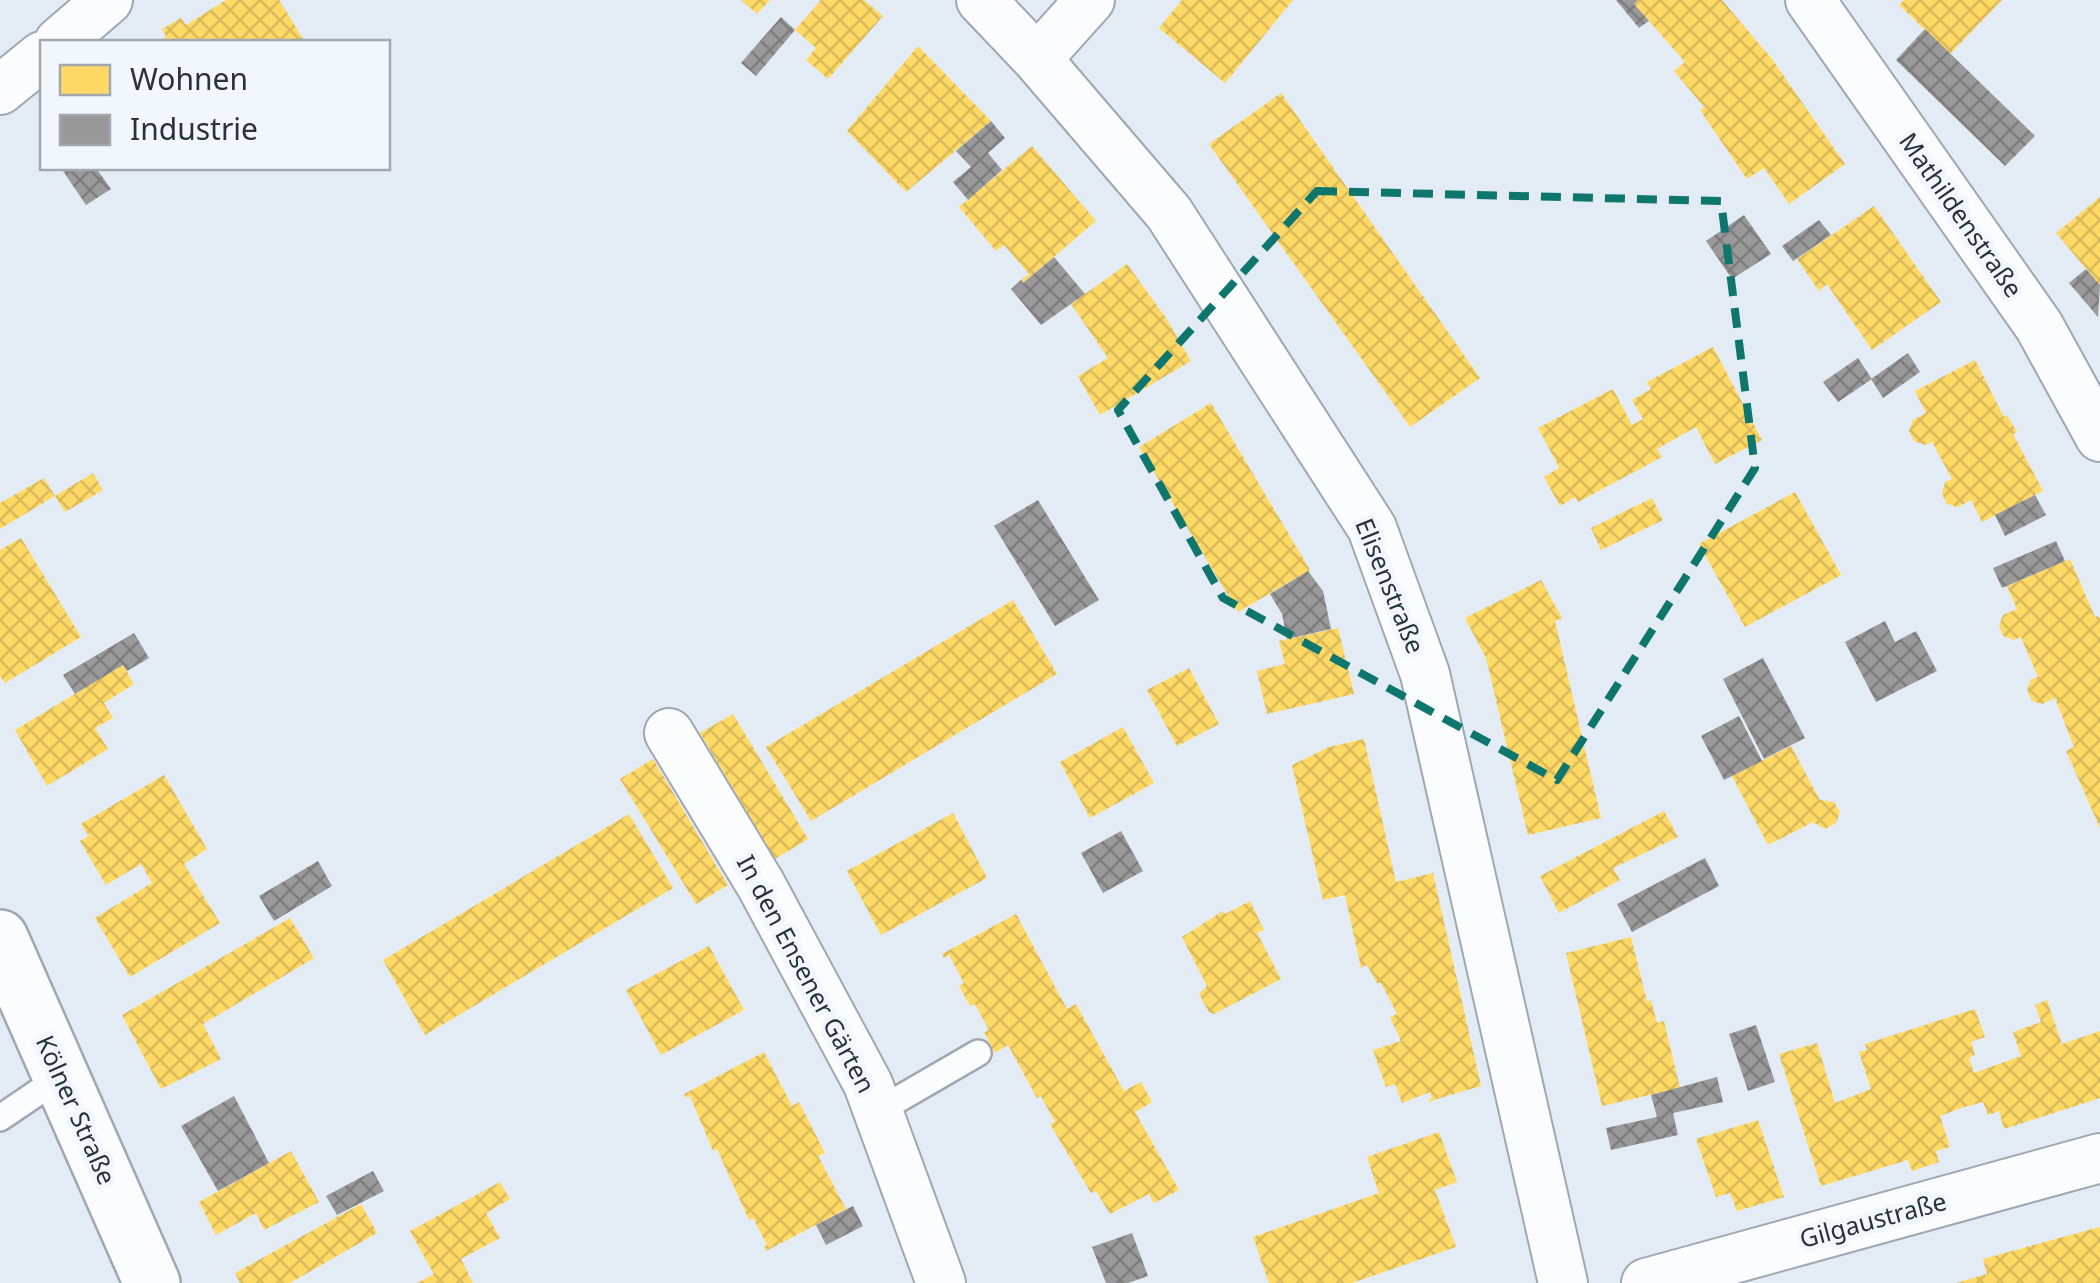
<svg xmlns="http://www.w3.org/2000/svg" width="2100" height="1283" font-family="'Noto Sans',sans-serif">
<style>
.homes{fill:url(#homes-cross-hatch)}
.industry{fill:url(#industry-cross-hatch)}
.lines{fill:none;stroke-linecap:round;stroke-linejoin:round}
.service-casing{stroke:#9fa8b0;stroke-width:30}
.minor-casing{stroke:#9fa8b0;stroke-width:52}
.secondary-casing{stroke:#9fa8b0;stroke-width:60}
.service{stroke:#fbfcfe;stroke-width:25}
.minor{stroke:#fbfcfe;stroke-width:48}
.secondary{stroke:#fbfcfe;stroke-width:55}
.marked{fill:none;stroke:#0f766e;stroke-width:8;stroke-dasharray:20 12;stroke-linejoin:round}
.labels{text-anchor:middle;stroke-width:10;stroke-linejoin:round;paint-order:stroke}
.street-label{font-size:25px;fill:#28313c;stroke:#f2f7fd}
</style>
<defs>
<pattern id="homes-cross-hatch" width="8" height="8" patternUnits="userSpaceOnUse" patternTransform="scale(2.5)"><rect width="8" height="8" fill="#ffd966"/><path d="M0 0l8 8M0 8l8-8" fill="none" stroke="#dbbb59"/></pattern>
<pattern id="industry-cross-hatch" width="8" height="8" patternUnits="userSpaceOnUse" patternTransform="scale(2.5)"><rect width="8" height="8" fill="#999"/><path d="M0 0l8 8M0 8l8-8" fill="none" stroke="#7d7d7e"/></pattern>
</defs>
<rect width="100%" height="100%" fill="#e3ecf5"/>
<path class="homes" d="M226,0H279L305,42H157L166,37L162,29L181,18L186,25Z
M741,0H770L757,14Z
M821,0H864L883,16L828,79L806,60L816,48L795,30Z
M1182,0H1293L1225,83L1159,28Z
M1638,0H1722L1772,59L1845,164L1789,204L1764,168L1747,179L1700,110L1704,107L1674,71L1685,62L1634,4Z
M1904,0H2002L1950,54L1899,5Z
M918,46L991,121L906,192L847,131Z
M1281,93L1480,378L1410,427L1209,144Z
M1032,146L1096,221L1023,283L1021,280L1029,274L1004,245L996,251L959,207Z
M2100,197V285L2056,233Z
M1874,206L1941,302L1872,350L1827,284L1819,291L1797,259Z
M1127,264L1166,318L1191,361L1100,415L1078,376L1108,358L1071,304Z
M1713,347L1762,440L1715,464L1696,427L1657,449L1662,457L1578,502L1575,497L1560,506L1544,477L1559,468L1558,465L1538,428L1613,389L1632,425L1643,419L1632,400L1651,389L1647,382Z
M1975,360L2004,417L2007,415L2017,432L2013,434L2043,491L1982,522L1971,500L1958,507L1947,504L1942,494L1945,482L1952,479L1932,442L1925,445L1914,441L1909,431L1913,420L1926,413L1915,391Z
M1211,403L1310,570L1238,612L1139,447Z
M93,473L103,490L65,512L55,496Z
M44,478L55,496L0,529V503Z
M1795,492L1841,575L1745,627L1699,544Z
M1652,498L1663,520L1601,550L1591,528Z
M21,538L81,637L5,683L0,676V550Z
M2070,559L2095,617L2098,616L2100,619V828L2066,751L2074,747L2055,698L2042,704L2032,701L2027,690L2031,679L2038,677L2021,637L2014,640L2003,636L1999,625L2003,615L2017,609L2007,586Z
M1541,580L1562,618L1555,621L1601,818L1528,835L1486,658L1465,618Z
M1013,600L1057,674L811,821L766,747Z
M1338,628L1354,694L1267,714L1257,671L1285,664L1279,641Z
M123,665L134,684L104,703L113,718L95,728L108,749L47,786L15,730Z
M1189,668L1219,724L1177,746L1147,690Z
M733,714L808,839L775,859L700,733Z
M1123,727L1154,783L1090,818L1060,762Z
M1364,739L1396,882L1433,873L1481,1086L1427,1102L1432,1097L1430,1092L1402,1103L1395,1084L1386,1087L1373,1050L1401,1041L1390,1017L1397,1014L1381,983H1377L1367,965L1361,968L1345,895L1323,900L1292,765L1329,747Z
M1791,746L1820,800L1834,802L1840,812L1836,823L1825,829L1813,822L1768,845L1732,776Z
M653,759L728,885L696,904L620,779Z
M164,775L207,849L184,864L220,923L130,977L95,918L152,883L141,864L106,885L80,841L89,836L81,824Z
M1664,811L1678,837L1613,868L1620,880L1559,913L1540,876Z
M953,813L987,878L881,935L847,871Z
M629,814L673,888L425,1035L383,960Z
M1250,901L1264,930L1257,933L1281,979L1214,1014L1209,1012L1199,994L1207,986L1182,937L1223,911L1225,914Z
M1016,914L1067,1009L1076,1004L1124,1091L1141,1082L1152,1102L1135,1112L1179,1190L1154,1203L1149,1194L1110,1214L1096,1191L1091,1193L1050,1124L1055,1122L1041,1096L1037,1098L1008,1045L995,1053L984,1032L989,1030L975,1004L970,1006L959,986L964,983L949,955L944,958L942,954Z
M290,918L314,958L203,1024L221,1059L161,1089L122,1015Z
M1631,937L1647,1002L1651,1000L1657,1023L1664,1021L1680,1088L1602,1106L1566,953Z
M709,946L744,1010L661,1055L626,990Z
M2047,1000L2062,1044L2100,1031V1098L2004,1129L1999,1111L1988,1115L1983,1102L1961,1108L1940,1116L1950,1147L1936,1151L1939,1162L1912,1171L1908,1160L1821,1186L1779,1054L1817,1043L1835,1103L1871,1089L1859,1052L1867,1050L1865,1044L1975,1009L1985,1037L1971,1042L1975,1055L1969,1058L1974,1073L2021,1056L2013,1032L2041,1022L2035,1005Z
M764,1052L792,1106L799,1102L825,1153L818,1156L846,1209L766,1251L764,1247L767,1245L753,1218L749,1220L717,1149L713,1151L690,1096L686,1098L684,1094Z
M1758,1120L1784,1197L1737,1211L1730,1193L1716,1197L1696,1139Z
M1439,1132L1457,1182L1435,1190L1456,1247L1352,1283H1269L1253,1237L1379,1193L1367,1157Z
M291,1151L319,1202L264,1230L256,1213L216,1235L199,1202Z
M500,1182L510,1199L486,1213L500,1238L461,1259L473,1283H417L434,1274L410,1231Z
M361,1204L377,1233L290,1283H240L235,1273Z
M2100,1227V1283H1956L1987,1274L1983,1259Z"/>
<path class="industry" d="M1616,0H1638L1634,4L1649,21L1639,28Z
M781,17L795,30L756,76L741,63Z
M1925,29L2035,136L2005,166L1896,60Z
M991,121L1005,138L988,153L1002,170L968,200L953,182L971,167L956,151Z
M61,168H96L111,189L86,205Z
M1744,215L1771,254L1732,279L1706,241Z
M1819,220L1831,235L1793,261L1782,246Z
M1054,257L1085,294L1041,325L1011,289L1021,280L1023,283Z
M2086,269L2100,285L2098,317L2069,283Z
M1908,353L1920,372L1883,398L1871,379Z
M1858,358L1872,379L1838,402L1823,382Z
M2035,495L2046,515L2005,536L1995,515Z
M1038,500L1099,600L1055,626L994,526Z
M2056,541L2065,561L2002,588L1993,568Z
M1308,571L1323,591L1331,629L1287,639L1282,614L1270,594Z
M1885,621L1895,642L1916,631L1937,671L1876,702L1845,642Z
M134,633L149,658L127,671L123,665L75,694L63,675Z
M1763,658L1805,738L1764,759L1723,679Z
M1739,716L1762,761L1724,780L1701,736Z
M1121,831L1143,871L1103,893L1081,853Z
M1705,858L1719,886L1632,932L1617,904Z
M318,861L332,886L274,921L259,896Z
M1756,1025L1775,1082L1748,1091L1729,1034Z
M1717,1077L1723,1102L1673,1113L1678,1135L1611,1150L1606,1128L1657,1117L1651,1095Z
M234,1096L269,1163L218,1191L181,1126Z
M373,1171L384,1191L337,1215L326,1196Z
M853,1206L863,1226L826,1245L816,1225Z
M1132,1233L1148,1276L1128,1283H1106L1092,1247Z"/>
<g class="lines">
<g class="service-casing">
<path id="service" d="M878,1111L978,1053
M0,1118L62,1076"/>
</g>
<g class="minor-casing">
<path id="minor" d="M981,0L1037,59L1169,213L1372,528L1425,674L1563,1283
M1810,0L2039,326L2100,437
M59,42L108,0
M1037,59L1090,0
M0,90L42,56
M669,733L761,885L868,1084L941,1283
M1646,1283L2100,1158"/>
</g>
<g class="secondary-casing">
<path id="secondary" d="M0,938L152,1283"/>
</g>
<use href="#service" class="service"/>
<use href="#minor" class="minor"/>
<use href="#secondary" class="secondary"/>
</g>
<path class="marked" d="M1317,191L1721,201L1755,468L1557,780L1223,598L1118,410Z"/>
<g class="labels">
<g class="street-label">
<text transform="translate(1961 215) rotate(55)" y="9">Mathildenstraße</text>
<text transform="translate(1390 586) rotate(68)" y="9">Elisenstraße</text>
<text transform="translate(806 974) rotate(62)" y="9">In den Ensener Gärten</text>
<text transform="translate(76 1110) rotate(66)" y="9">Kölner Straße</text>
<text transform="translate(1873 1220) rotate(-15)" y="9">Gilgaustraße</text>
</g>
</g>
<rect x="40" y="40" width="350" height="130" fill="#f2f7fd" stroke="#a1a8b0" stroke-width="2.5"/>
<rect x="60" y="65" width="50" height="30" fill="#ffd966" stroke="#a1a8b0" stroke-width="2.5"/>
<text x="130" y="90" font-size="30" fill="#28313c">Wohnen</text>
<rect x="60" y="115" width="50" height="30" fill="#999999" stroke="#a1a8b0" stroke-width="2.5"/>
<text x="130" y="140" font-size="30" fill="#28313c">Industrie</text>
</svg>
